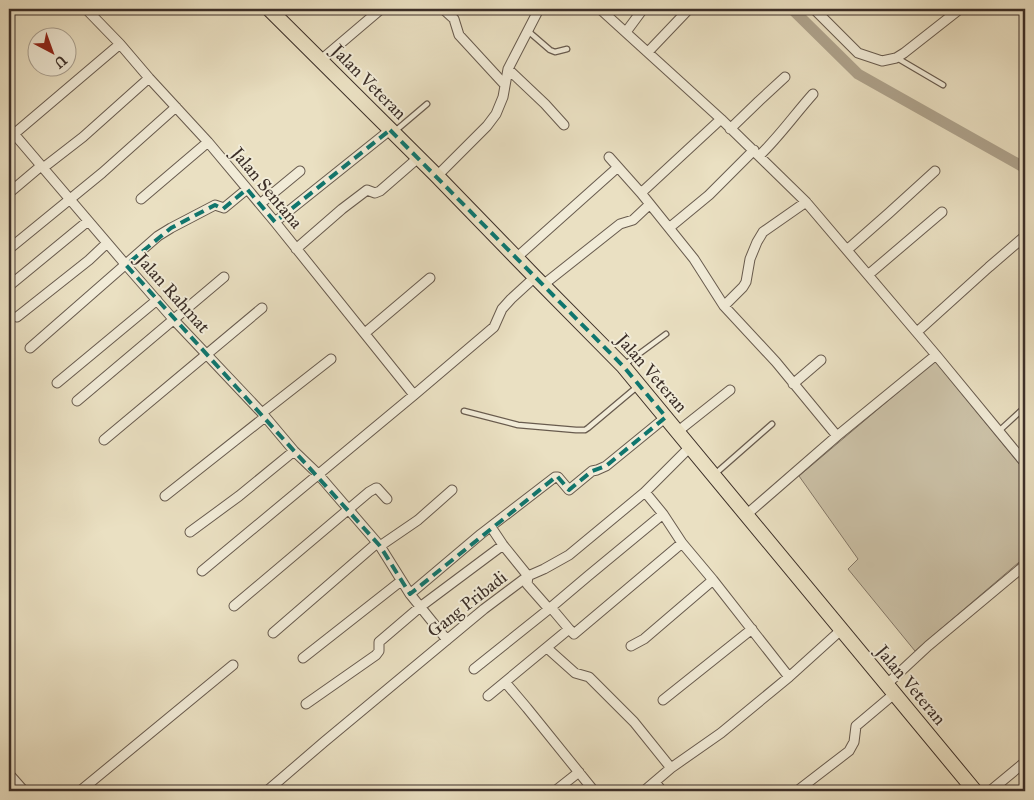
<svg xmlns="http://www.w3.org/2000/svg" width="1034" height="800" font-family="'IM FELL Great Primer',serif">
<style>
.green{fill:#ccc2a8;stroke:#847868}
.lines{fill:none;stroke-linecap:round;stroke-linejoin:round}
.canal{stroke:#afa48e;stroke-width:11}
.lane-casing{stroke:#685b4e;stroke-width:7}
.street-casing{stroke:#685b4e;stroke-width:11}
.primary-casing{stroke:#3c2f28;stroke-width:16}
.lane{stroke:#f1ebd7;stroke-width:4.5}
.street{stroke:#f1ebd7;stroke-width:9}
.primary{stroke:#eae0c2;stroke-width:14}
.marked{fill:none;stroke:#0f766e;stroke-width:4;stroke-dasharray:10 6;stroke-linejoin:round}
.labels{text-anchor:middle;stroke-width:4;stroke-linejoin:round;paint-order:stroke}
.street-label{font-size:18px;fill:#3c2f28;stroke:#f1ebd7}
</style>
<rect width="100%" height="100%" fill="#eae0c2"/>
<filter id="stains"><feTurbulence type="fractalNoise" baseFrequency=".004" numOctaves="4"/><feColorMatrix values="0 0 0 0 .2 0 0 0 0 .09 0 0 0 0 .02 0 0 0 .5 -.17"/></filter>
<radialGradient id="worn" r=".72"><stop offset=".6" stop-color="#630" stop-opacity="0"/><stop offset="1" stop-color="#630" stop-opacity=".3"/></radialGradient>
<path class="green" d="M935,361L1025,471V557L915,651L848,569L858,559L799,476Z"/>
<g class="lines">
<path class="canal" d="M792,9L858,74L1025,168"/>
<g class="lane-casing">
<path id="lane" d="M528,31L550,50L555,52L567,49
M897,58L943,85
M394,132L427,104
M624,365L666,334
M464,411L518,425L576,430H585L588,428L638,386
M999,431L1025,407
M715,474L772,424"/>
</g>
<g class="street-casing">
<path id="street" d="M86,9L120,44L149,78L208,142L275,222L414,395
M443,9L454,19L459,35L505,85
M600,9L721,119L806,202L936,355L1025,463
M814,9L858,53L882,61L896,58L904,53L960,9
M626,32L643,9
M648,52L689,9
M321,60L381,9
M508,69L545,104L564,125
M721,119L641,193L694,259L724,306L776,362L837,436
M9,128L126,265L174,320L262,413L294,451L318,474L380,546L410,594L447,640
M730,129L759,101L785,77
M14,134L120,44
M759,156C779,137 795,114 813,94
M609,157L641,193
M43,168L83,137L149,78
M437,176L487,126L496,114L503,97L508,69L539,9
M9,193L41,166
M141,199L208,142
M260,204L300,171
M275,222L390,130
M669,228L709,195L754,150
M9,249L102,173L176,107
M296,249L342,209L367,190L375,193L380,191L418,158
M847,250L889,213L935,171
M516,258L618,167
M868,275L942,212
M543,285L620,224L633,220L650,204
M9,286L88,221
M724,306L743,287L746,282L750,259L757,242L763,232L806,202
M17,317L89,260L107,243
M917,332L989,267L1025,236
M365,333L430,278
M30,348L158,236L171,228L215,205L224,208L247,189
M57,383L157,300
M793,384L821,360
M77,401L224,277
M262,413L331,359
M677,432L730,390
M104,440L262,308
M645,492L663,514L682,543L713,580L789,677
M165,496L265,417
M746,515L837,436L936,355
M491,527L503,545L528,576L527,584L549,609L553,610L569,629
M190,532L239,496L294,451
M380,546L418,520L452,490
M202,571L414,395L494,327L502,309L511,299L535,277
M410,594L481,534L555,477H558L569,490L592,471L597,470L606,466L666,417
M234,606L369,492L376,488H377L387,499
M273,633L377,543
M631,646L644,639L713,580
M547,648L575,673L589,677L634,722L671,768
M303,658L401,581
M474,669L549,609L588,576L663,514
M505,682L527,708L594,791
M886,685L928,646L1025,565
M488,696L569,629L574,634L682,543
M663,700L752,629
M306,704L376,655L379,651V642L420,607L503,545
M9,774L24,791
M655,782L662,791
M80,791L233,665
M267,791L324,742L484,609L528,576L544,569L569,555L645,492L690,447
M555,791L579,772
M644,791L671,768L721,733L789,677L841,630
M797,791L849,751L854,742L856,726L894,694
M990,791L1025,762"/>
</g>
<g class="primary-casing">
<path id="primary" d="M269,9L437,176L535,277L623,366L975,791"/>
</g>
<use href="#lane" class="lane"/>
<use href="#street" class="street"/>
<use href="#primary" class="primary"/>
</g>
<path class="marked" d="M390,130L623,366L666,417L606,466L592,471L569,490L557,476L410,594L380,546L126,265L171,228L215,205L223,209L247,189L275,222Z"/>
<g class="labels">
<g class="street-label">
<text transform="translate(369 82) rotate(45)" y="6">Jalan Veteran</text>
<text transform="translate(267 188) rotate(50)" y="6">Jalan Sentana</text>
<text transform="translate(173 293) rotate(48)" y="6">Jalan Rahmat</text>
<text transform="translate(652 373) rotate(49)" y="6">Jalan Veteran</text>
<text transform="translate(467 604) rotate(-38)" y="6">Gang Pribadi</text>
<text transform="translate(911 685) rotate(50)" y="6">Jalan Veteran</text>
</g>
</g>
<rect width="1034" height="800" fill="none" stroke="#eae0c2" stroke-width="30"/>
<rect x="10" y="10" width="1014" height="780" fill="none" stroke="#3c2f28" stroke-width="2.5"/>
<rect x="15" y="15" width="1004" height="770" fill="none" stroke="#3c2f28"/>
<g transform="translate(52 52) rotate(139)"><circle r="24" fill="#f1ebd7" stroke="#a9a091"/>
<path d="M0-4L9 19L0 12L-9 19Z" fill="#8f2418"/>
<text y="-8" font-size="14" font-weight="bold" text-anchor="middle" fill="#3c2f28">U</text>
</g>
<rect width="100%" height="100%" filter="url(#stains)"/>
<rect width="100%" height="100%" fill="url(#worn)"/>
</svg>
